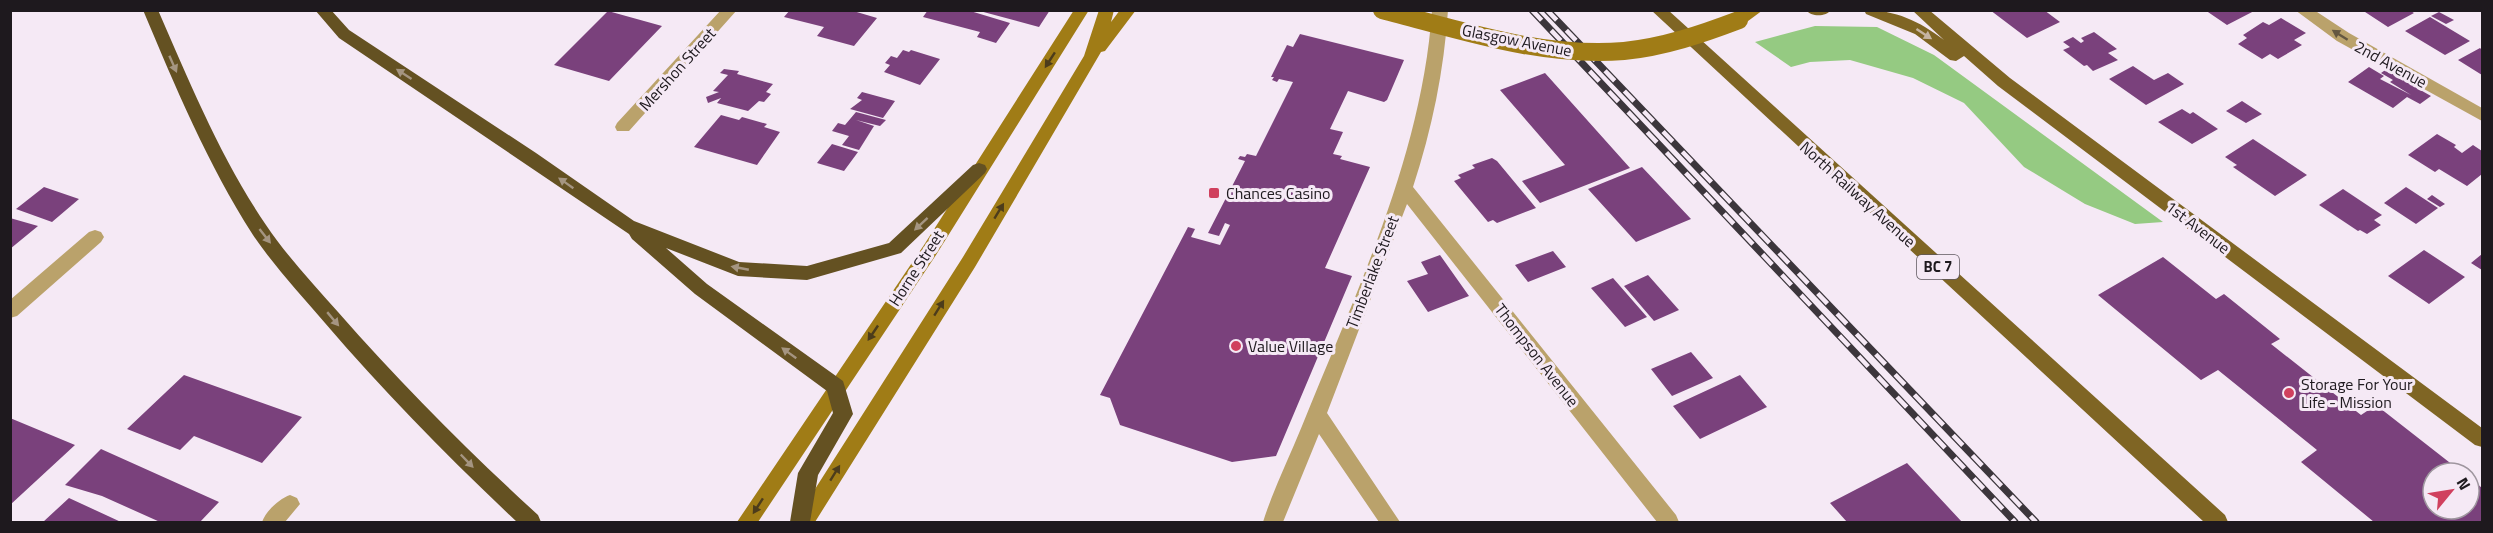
<svg xmlns="http://www.w3.org/2000/svg" width="2493" height="533" font-family="'Titillium Web',sans-serif">
<style>
.forest{fill:#95ca82}
.building{fill:#7a417c}
.lines{fill:none;stroke-linecap:round;stroke-linejoin:round}
.minor{fill:#baa26b;fill-rule:evenodd}
.secondary{fill:#a07c16;fill-rule:evenodd}
.primary{fill:#7f6524;fill-rule:evenodd}
.motorway{fill:#645122;fill-rule:evenodd}
.rail-casing{stroke:#3c363c;stroke-width:7}
.rail{stroke:#f5e9f5;stroke-width:4.5;stroke-dasharray:14;stroke-linecap:butt}
.secondary-bridge{stroke:#a07c16;stroke-width:18}
.oneway{fill:#c6b4a1}
.oneway2{fill:#645741}
.oneway3{fill:#4c3c1b}
.oneway4{fill:#a59581}
.poi-dot{fill:#d0405e;stroke:#f5e9f5;stroke-width:2}
.labels{text-anchor:middle;stroke-width:6;stroke-linejoin:round;paint-order:stroke}
.shield{fill:#f5e9f5;stroke:#5e575e;stroke-width:1.5}
.shield-label{font-size:15px;font-weight:bold;fill:#1e191e}
.street-label{font-size:16px;fill:#1e191e;stroke:#f5e9f5}
.poi-label{font-size:16px;fill:#1e191e;stroke:#f5e9f5;text-anchor:start}
</style>
<rect width="100%" height="100%" fill="#f5e9f5"/>
<path class="forest" d="M1815,26L1877,27L1934,55L2163,222L2135,224L2085,204L2024,167L1964,103L1913,78L1850,60L1810,62L1791,67L1755,42Z"/>
<path class="building" d="M790,10H850L877,18L854,46L817,36L824,27L784,17Z
M928,10H967L1010,23L996,43L977,37L980,32L923,17Z
M976,10H1050L1039,27Z
M1990,10H2044L2060,22L2027,38Z
M2205,10H2256L2227,25Z
M2362,10H2409L2414,13L2388,27Z
M608,11L662,26L609,81L554,65Z
M2439,12L2454,20L2446,24L2431,16Z
M2430,17L2470,41L2445,55L2405,31Z
M2281,18L2306,33L2294,40L2302,45L2278,59L2270,54L2262,59L2238,44L2247,38L2243,35L2263,22L2269,25Z
M2094,32L2117,49L2108,53L2118,60L2093,71L2087,65L2084,66L2063,50L2070,47L2063,42L2073,37L2081,43L2084,41L2081,38Z
M1300,34L1404,60L1387,100L1384,102L1348,91L1330,129L1343,132L1333,154L1342,156L1340,159L1370,167L1325,268L1352,276L1276,456L1232,462L1120,425L1110,398L1100,395L1188,227L1195,229L1191,237L1220,245L1230,225L1225,223L1219,236L1208,233L1245,161L1238,159L1240,156L1245,157L1247,154L1256,156L1293,82L1279,79L1277,82L1272,80L1274,77H1271L1287,45L1293,47Z
M2480,48L2482,50V75L2458,60Z
M903,50L909,52L911,50L940,59L920,85L884,72L890,65L885,63L891,56L897,58Z
M2133,66L2154,80L2168,73L2184,84L2146,105L2109,79Z
M2391,66L2421,83L2415,87L2431,96L2420,104L2407,97L2393,108L2348,82L2369,67L2384,76L2380,79L2411,95L2390,82L2393,80L2381,73Z
M724,69L739,71L737,74L773,84L766,92L771,94L764,102L759,101L748,111L717,103L721,98L708,103L706,97L719,92L713,91L728,75L720,73Z
M1545,73L1630,168L1540,203L1522,181L1565,165L1500,90Z
M862,92L895,101L883,118L850,109L862,100L857,98Z
M2242,101L2262,114L2246,123L2226,111Z
M2182,109L2190,114L2193,112L2218,129L2192,144L2158,122Z
M856,112L886,120L880,126L856,120L874,126L859,150L842,145L849,136L832,131L838,123L845,125Z
M721,115L739,120L742,117L767,124L764,127L780,132L757,165L694,147Z
M2437,134L2456,145L2454,147L2462,153L2473,145L2482,151V174L2467,186L2439,169L2435,172L2408,155Z
M2253,139L2307,175L2275,196L2233,167L2237,165L2225,157Z
M832,144L858,152L844,171L817,163Z
M1492,158L1497,161L1536,208L1497,223L1493,220L1488,222L1454,181L1461,178L1458,175L1475,168L1472,165Z
M1642,167L1691,219L1636,242L1588,189Z
M44,187L79,199L52,222L16,209Z
M2406,187L2438,208L2416,224L2384,203Z
M2343,189L2382,215L2374,220L2381,225L2367,234L2360,230L2358,231L2319,205Z
M2432,195L2445,204L2440,207L2427,199Z
M10,218L38,226L10,249Z
M2424,250L2465,277L2429,304L2388,276Z
M1553,251L1566,267L1528,282L1515,265Z
M2482,254V270L2471,263Z
M1440,255L1469,296L1428,312L1407,281L1428,274L1421,262Z
M2163,257L2216,299L2224,294L2280,339L2271,344L2361,415L2376,405L2463,473H2433V509H2469V477L2482,488V522H2374L2301,462L2317,450L2218,370L2201,380L2098,295Z
M1648,275L1679,310L1654,321L1624,286Z
M1613,278L1647,317L1625,327L1591,288Z
M1691,352L1713,378L1672,396L1651,369Z
M184,375L302,417L262,463L194,436L180,450L127,429Z
M1740,375L1767,407L1700,439L1673,406Z
M10,418L75,445L10,505Z
M101,449L219,502L200,522H160L102,496L65,485Z
M1907,463L1962,522H1847L1830,503Z
M69,498L121,522H43Z"/>
<g class="lines">
<path class="minor" d="M721,10H737L629,131H617L615,127L617,123Z
M1432,10H1448C1444,71 1432,129 1413,187L1676,515L1679,522H1657L1407,204L1327,413L1400,522H1379L1319,434L1283,522H1263C1273,490 1289,458 1302,426C1356,292 1422,156 1432,10Z
M2295,10H2314L2349,33L2482,108V121L2337,41Z
M95,230L101,232L104,237L101,242L17,316L10,318V300L89,232Z
M290,495L297,498L300,504L285,522H262C266,511 279,499 290,495Z"/>
<path class="secondary" d="M1074,10H1089L936,255L758,522H737L924,245Z
M1099,10H1114L1111,22L1120,10H1136L1105,51L1101,52L975,267L815,522H794L963,257L1084,56Z
M1744,10H1763L1744,24H1734L1731,20Z"/>
<path class="primary" d="M1651,10H1668L2225,515L2228,522H2204Z
M1806,10H1831C1826,17 1811,17 1806,10Z
M1864,10C1896,10 1919,21 1944,40L1912,10H1929L2010,78L2482,428V447L2475,445L1998,86L1964,56L1956,61L1950,60L1915,34L1866,14Z"/>
<path class="motorway" d="M143,10H158C190,83 221,159 266,225C287,256 313,284 338,312C401,384 468,451 538,515L541,522H517C450,459 385,393 325,323C300,294 274,266 253,235C208,165 175,86 143,10Z
M315,10H331L349,30L536,153L634,221L739,262L807,266L889,243L973,165L979,163L985,165L987,169L985,173L901,253L807,280L738,276L666,248L707,284L843,381L853,414L818,475L810,522H790L798,473L833,413L827,391L695,294L632,239L629,234L339,38Z"/>
<g class="rail-casing">
<path id="rail" d="M1532,10L2015,522
M1547,10L2036,522"/>
</g>
<use href="#rail" class="rail"/>
<path class="secondary-bridge" d="M1382,10C1461,30 1542,58 1624,51C1664,47 1702,34 1739,20"/>
</g>
<defs><path id="oneway-solid" d="M-6-.8H1V-3.2L6.5 0L1 3.2V.8H-6Z" transform="scale(1.5)"/></defs>
<use class="oneway" href="#oneway-solid" transform="translate(1924 34) rotate(33)"/>
<use class="oneway2" href="#oneway-solid" transform="translate(2340 35) rotate(-148)"/>
<g class="oneway3">
<use href="#oneway-solid" transform="translate(1050 60) rotate(123)"/>
<use href="#oneway-solid" transform="translate(999 211) rotate(-59)"/>
<use href="#oneway-solid" transform="translate(939 308) rotate(-58)"/>
<use href="#oneway-solid" transform="translate(873 333) rotate(124)"/>
<use href="#oneway-solid" transform="translate(835 473) rotate(-58)"/>
<use href="#oneway-solid" transform="translate(758 506) rotate(123)"/>
</g>
<g class="oneway4">
<use href="#oneway-solid" transform="translate(173 64) rotate(66)"/>
<use href="#oneway-solid" transform="translate(404 74) rotate(-147)"/>
<use href="#oneway-solid" transform="translate(566 183) rotate(-145)"/>
<use href="#oneway-solid" transform="translate(921 224) rotate(137)"/>
<use href="#oneway-solid" transform="translate(265 236) rotate(52)"/>
<use href="#oneway-solid" transform="translate(740 268) rotate(-169)"/>
<use href="#oneway-solid" transform="translate(333 319) rotate(50)"/>
<use href="#oneway-solid" transform="translate(789 353) rotate(-144)"/>
<use href="#oneway-solid" transform="translate(467 461) rotate(46)"/>
</g>
<g class="poi-dot">
<rect x="1208" y="187" width="12" height="12" rx="3"/>
<circle cx="1236" cy="346" r="6"/>
<circle cx="2289" cy="393" r="6"/>
</g>
<g class="labels">
<rect class="shield" x="1917" y="255" width="42" height="24" rx="4.5"/>
<g class="shield-label">
<text x="1938" y="272">BC 7</text>
</g>
<g class="street-label">
<text transform="translate(1517 40) rotate(11)" y="6">Glasgow Avenue</text>
<text transform="translate(2391 64) rotate(29)" y="6">2nd Avenue</text>
<text transform="translate(677 69) rotate(-48)" y="6">Mershon Street</text>
<text transform="translate(1858 194) rotate(42)" y="6">North Railway Avenue</text>
<text transform="translate(2198 227) rotate(37)" y="6">1st Avenue</text>
<text transform="translate(916 268) rotate(-57)" y="6">Horne Street</text>
<text transform="translate(1372 272) rotate(-69)" y="6">Timberlake Street</text>
<text transform="translate(1537 355) rotate(52)" y="6">Thompson Avenue</text>
</g>
<g class="poi-label">
<text x="1226" y="199">Chances Casino</text>
<text x="1248" y="352">Value Village</text>
<text x="2301" y="390">Storage For Your<tspan x="2301" dy="18">Life - Mission</tspan></text>
</g>
</g>
<rect width="2493" height="533" fill="none" stroke="#1e191e" stroke-width="24"/>
<g transform="translate(2451 491) rotate(60)"><circle r="28" fill="#f5e9f5" stroke="#9f969f" stroke-width="1.5"/>
<path d="M0-4.5L10 22L0 15L-10 22Z" fill="#d0405e"/>
<text y="-9" font-size="16" font-weight="bold" text-anchor="middle" fill="#1e191e">N</text>
</g>
</svg>
